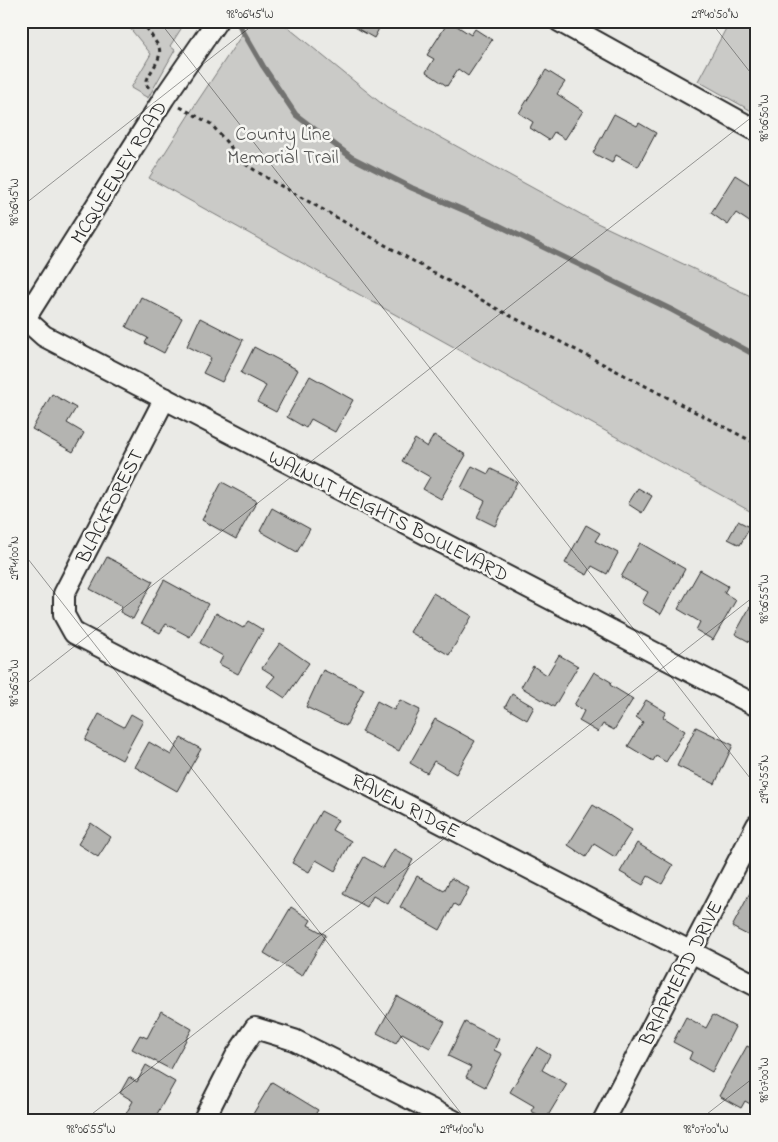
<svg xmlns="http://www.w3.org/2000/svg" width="778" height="1142" font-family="'Indie Flower',sans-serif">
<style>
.green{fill:#cacac7;stroke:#7a7a79}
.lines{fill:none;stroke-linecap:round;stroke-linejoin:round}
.stream{stroke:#727270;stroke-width:5.5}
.building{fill:#b4b4b1;stroke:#2b2b2b}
.street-casing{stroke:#2b2b2b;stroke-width:24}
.path{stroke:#2b2b2b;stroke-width:3;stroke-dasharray:4 4;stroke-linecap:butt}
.street{stroke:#f6f6f2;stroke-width:20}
.ticks{fill:none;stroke:#2b2b2b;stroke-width:1;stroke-opacity:0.45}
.labels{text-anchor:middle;stroke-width:5;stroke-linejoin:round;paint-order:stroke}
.park-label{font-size:20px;fill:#535352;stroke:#f6f6f2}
.street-label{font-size:20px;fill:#2b2b2b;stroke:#f6f6f2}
.neatline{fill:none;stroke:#2b2b2b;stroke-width:2}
.ticks-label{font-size:12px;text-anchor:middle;fill:#2b2b2b}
</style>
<rect width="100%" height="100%" fill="#eaeae6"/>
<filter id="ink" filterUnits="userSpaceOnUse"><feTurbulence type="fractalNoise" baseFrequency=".02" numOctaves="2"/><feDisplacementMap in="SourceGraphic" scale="10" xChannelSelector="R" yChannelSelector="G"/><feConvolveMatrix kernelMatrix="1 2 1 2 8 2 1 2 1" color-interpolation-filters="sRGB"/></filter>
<g filter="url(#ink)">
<path class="green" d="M124,21H186L170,46L175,50L148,98L131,88L151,54Z
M251,21H280L387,108L595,222L757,299V515L149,178L195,105Z
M730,21H757V114L698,81Z"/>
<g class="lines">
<path class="stream" d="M237,21L263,66L296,115L351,157L412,188L498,225L672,310L757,356"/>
</g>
<path class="building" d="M344,21H383L374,38Z
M449,21L471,35L475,29L492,40L468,76L458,69L447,86L426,72L434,59L427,55Z
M546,70L565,82L557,94L583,111L565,139L554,132L549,140L530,128L533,122L519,113Z
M614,114L637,126L639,123L656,133L638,167L616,155L612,163L593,153Z
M735,175L757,189V227L736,213L728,225L711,213Z
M141,297L182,318L164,353L145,343L148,338L126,327Z
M200,318L243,340L222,382L203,373L211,358L187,346Z
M254,347L298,370L276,412L257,402L266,386L241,373Z
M310,376L353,400L335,432L311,419L306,428L287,417Z
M52,394L76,408L67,423L84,433L73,452L32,429Z
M434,435L466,455L441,499L423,489L430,477L402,461L415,439L427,447Z
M472,466L488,474L491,469L517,482L495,526L477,517L485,501L461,488Z
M222,482L257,501L236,539L202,520Z
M638,488L652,496L642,513L628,504Z
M272,508L310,529L297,552L260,531Z
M738,521L750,527L740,545L728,539Z
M586,525L600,533L595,541L618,553L607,574L592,566L587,575L565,563Z
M640,543L685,569L661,614L642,603L648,592L621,577Z
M107,557L153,581L133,619L120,612L122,606L90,589Z
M700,570L728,586L724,593L736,600L713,640L696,630L700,622L678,609Z
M164,580L208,604L190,637L166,624L160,633L141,623Z
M433,593L472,616L449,655L410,632Z
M750,607L757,611V646L735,634Z
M216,613L243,628L248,621L263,630L238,674L219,664L223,656L200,643Z
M280,643L309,663L285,698L267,686L275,676L262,668Z
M559,655L578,666L554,707L521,687L533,666L547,675Z
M323,670L364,689L346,726L306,707Z
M594,672L611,682L610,685L633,699L614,730L603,724L598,732L579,721L584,711L574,705Z
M512,694L534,707L527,720L505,707Z
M400,700L420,710L399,751L362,732L377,701L394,710Z
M646,700L666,712L663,717L685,731L666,762L656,756L653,761L628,746L643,722L636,717Z
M99,714L124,727L131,714L143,721L122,760L85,740Z
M435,719L475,741L456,774L434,761L427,773L410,763Z
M696,727L733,745L715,784L677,766Z
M181,738L201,749L177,791L135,767L149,742L171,755Z
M593,805L632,830L615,857L594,844L586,857L568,845Z
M321,811L338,820L332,830L351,841L335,871L316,860L309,872L292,863Z
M91,823L111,837L98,857L78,844Z
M637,843L673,865L662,884L648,876L643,885L620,872Z
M394,849L413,860L388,904L373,896L367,907L343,894L364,857L383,868Z
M417,876L444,891L451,878L469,888L459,907L454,904L440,930L400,907Z
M752,889L757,891V940L732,927Z
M291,907L311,920L308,925L326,935L302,976L264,953Z
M397,996L445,1022L430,1048L402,1033L396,1043L377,1033Z
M161,1011L192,1029L170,1069L132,1049L140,1035L147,1038Z
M713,1015L735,1027L712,1072L689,1059L692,1052L673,1042L686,1017L706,1028Z
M465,1022L499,1039L494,1050L502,1054L485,1087L466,1077L471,1067L448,1056Z
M747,1046L757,1051V1108L745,1101L741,1108L719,1096Z
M537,1047L550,1055L542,1070L567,1084L546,1119L531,1111L534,1106L510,1092Z
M146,1065L175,1082L153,1121H122L133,1101L120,1093L129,1077L137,1082Z
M272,1082L318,1110L311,1121H263L253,1114Z"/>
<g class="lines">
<g class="street-casing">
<path id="street" d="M559,21L757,131
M25,319L44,336L757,706
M21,325L164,98L217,21
M165,398L64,594V615L74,633L757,986
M203,1121L236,1056L255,1028L294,1040L454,1121
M603,1121L757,825"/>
</g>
<path class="path" d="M142,21L159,47C163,61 148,71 146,84L149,88
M180,107L211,124L245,164L269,179L501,311L757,444"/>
<use href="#street" class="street"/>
</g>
</g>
<path class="ticks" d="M159,21L757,787M710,21L757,81M21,207L258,21M21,550L467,1121M21,688L757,113M83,1121L757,594M698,1121L757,1075"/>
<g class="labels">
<g class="park-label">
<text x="283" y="140">County Line<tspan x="283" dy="23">Memorial Trail</tspan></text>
</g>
<g class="street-label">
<text transform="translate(118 172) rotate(-58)" y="7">MCQUEENEY ROAD</text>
<text transform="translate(109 506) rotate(-63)" y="7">BLACKFOREST</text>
<text transform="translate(389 515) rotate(27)" y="7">WALNUT HEIGHTS BOULEVARD</text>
<text transform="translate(406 805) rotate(27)" y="7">RAVEN RIDGE</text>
<text transform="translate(680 973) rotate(-63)" y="7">BRIARMEAD DRIVE</text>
</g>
</g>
<rect width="778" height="1142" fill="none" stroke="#f6f6f2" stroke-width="55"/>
<rect x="28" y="28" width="722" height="1086" class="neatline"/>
<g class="ticks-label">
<text x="250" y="18">98°06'45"W</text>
<text x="715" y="18">29°40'50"N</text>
<text transform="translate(764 118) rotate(-90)" y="4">98°06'50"W</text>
<text transform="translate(14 202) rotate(-90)" y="4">98°06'45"W</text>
<text transform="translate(14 558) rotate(-90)" y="4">29°41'00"N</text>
<text transform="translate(764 599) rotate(-90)" y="4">98°06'55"W</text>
<text transform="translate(14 683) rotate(-90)" y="4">98°06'50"W</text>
<text transform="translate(764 779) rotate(-90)" y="4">29°40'55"N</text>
<text transform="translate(764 1080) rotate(-90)" y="4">98°07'00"W</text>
<text x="91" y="1133">98°06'55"W</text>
<text x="462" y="1133">29°41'00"N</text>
<text x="706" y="1133">98°07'00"W</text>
</g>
</svg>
